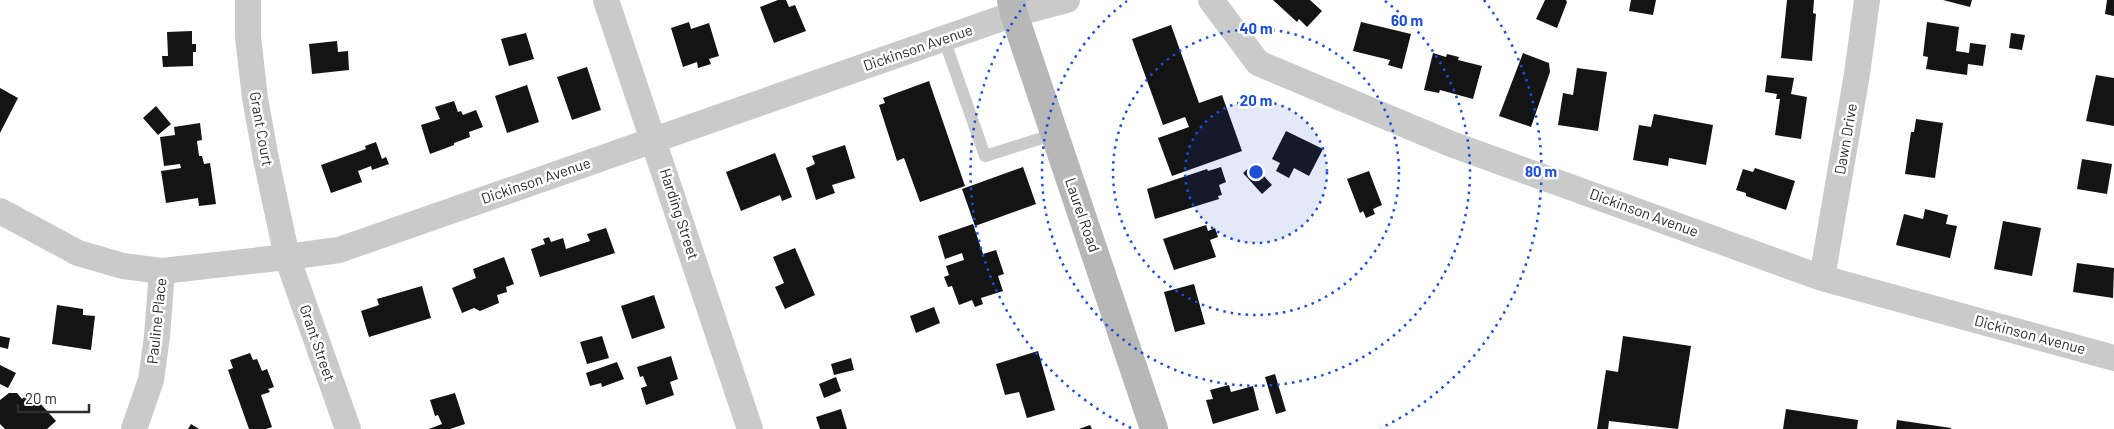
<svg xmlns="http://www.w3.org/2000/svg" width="2114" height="429" font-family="Barlow,sans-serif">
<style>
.building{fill:#141414}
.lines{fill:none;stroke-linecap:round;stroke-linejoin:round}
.lane{stroke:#cacaca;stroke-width:12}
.street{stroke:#cacaca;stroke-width:26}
.secondary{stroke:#b7b7b7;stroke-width:28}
.ring{fill:none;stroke:#1d4ed8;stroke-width:2.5;stroke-dasharray:2.5 5}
.labels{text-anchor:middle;stroke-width:5;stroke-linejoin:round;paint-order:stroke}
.street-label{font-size:15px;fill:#2d2d2d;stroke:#fff}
.centre{fill:#1d4ed8;stroke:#fff;stroke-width:2.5}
.ring-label{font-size:15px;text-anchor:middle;font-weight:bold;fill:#1d4ed8;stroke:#fff;stroke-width:5;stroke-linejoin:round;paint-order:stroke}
</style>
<rect width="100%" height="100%" fill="#fff"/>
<path class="building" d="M778,0H786L789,7L795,5L806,31L774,43L760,7Z
M1273,0H1310L1322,11L1307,27L1299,19L1297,22Z
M1545,0H1566L1567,2L1557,28L1536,19Z
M1631,0H1656L1653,15L1629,11Z
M1787,0H1814L1813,13L1816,14L1812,61L1781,58Z
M1943,0H1972L1970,7Z
M2107,0H2114V16L2105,14Z
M689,22L691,29L709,23L719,56L709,59L711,64L698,68L697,62L683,67L671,28Z
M1361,22L1411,34L1402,69L1388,65L1390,60L1353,51Z
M1927,22L1959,27L1956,51L1969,53L1970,43L1986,45L1983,66L1968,64L1967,75L1926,69L1928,57L1923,56Z
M1171,25L1199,103L1222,95L1242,151L1172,176L1158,138L1189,127L1185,117L1163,125L1132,39Z
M192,31V44H196V52H193V66L163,67L162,56H168L167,32Z
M526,33L534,59L509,66L501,39Z
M2011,33L2025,35L2022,50L2009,48Z
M337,41L338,52L348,51L349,70L312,74L309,44Z
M1433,53L1446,57L1447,54L1459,57L1458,60L1482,66L1473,99L1440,90L1439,93L1424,90Z
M1523,53L1549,63L1550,72L1531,127L1499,116Z
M587,67L601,110L572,120L557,77Z
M1577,68L1607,72L1598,131L1558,125L1563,93L1573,95Z
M1767,75L1794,78L1791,94L1807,97L1801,139L1775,135L1780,99H1776L1777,94L1765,92Z
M2096,75L2114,78V126L2086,121Z
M929,81L965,186L920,202L904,158L897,161L879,105L885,103L883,98Z
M527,85L539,122L507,133L495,96Z
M0,88L18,98L0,133Z
M454,101L458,112L461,111L463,115L476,110L483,127L469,132L470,137L454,143V145L430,154L421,125L440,119L435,107Z
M156,106L171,124L158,135L143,118Z
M1654,114L1713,125L1706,165L1669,158L1668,166L1633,160L1639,125L1651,127Z
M1916,119L1943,123L1935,178L1905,174L1911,132H1914Z
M200,123L202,140L197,141L199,156H202L204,164L210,163L216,204L199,206L198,198L166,203L161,171L181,168L180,164L164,166L160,137L175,135L174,127Z
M1286,131L1323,149L1309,176L1294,168L1289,178L1276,171L1280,163L1272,159Z
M376,142L382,159L386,157L389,164L372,170L371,166L358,171L362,182L331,193L321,165L366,149L365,146Z
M845,145L855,178L832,185L835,193L816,200L806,168L815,164L812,156Z
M775,153L792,197L782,201L780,195L741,211L726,172Z
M2082,159L2112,164L2107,194L2077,189Z
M1253,164L1272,185L1262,194L1243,173Z
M1023,167L1036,204L975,226L962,189Z
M1221,167L1226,182L1219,185L1222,195L1218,196L1219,199L1155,219L1147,189L1207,169L1208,171Z
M1755,168L1795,181L1786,210L1746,196V193L1736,190L1743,169L1753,172Z
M1369,171L1382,205L1373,209L1375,214L1366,218L1363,211L1360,213L1347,179Z
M1925,209L1948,215L1946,224L1957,226L1950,258L1896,245L1904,214L1923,219Z
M2003,221L2041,228L2032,276L1994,269Z
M973,224L983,254L996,250L1004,274L998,276L1003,291L981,298L983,304L975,307L972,300L959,305L952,286L948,287L944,277L949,275L946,266L964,260L962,253L945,259L938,236Z
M1206,225L1208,231L1215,228L1218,237L1210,240L1216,257L1174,270L1163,239Z
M606,228L615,253L540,277L531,249L545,244L543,239L549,237L551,242L563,238L566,249L590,241L587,234Z
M795,248L815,295L785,309L775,287L784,283L773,257Z
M504,257L514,284L506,287L507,292L497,295L499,303L480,311L474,308L462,313L452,288L476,278L473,269Z
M2077,263L2114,268L2113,298L2073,292Z
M1194,284L1205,324L1175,332L1164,292Z
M422,286L431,318L369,337L361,311L379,305L377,299Z
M654,295L665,328L632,339L621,306Z
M57,305L83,309V315L95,316L91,350L52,344Z
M934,307L940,323L916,333L910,316Z
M0,336L10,338L8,349L0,347Z
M602,336L609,358L587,364L580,342Z
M1623,336L1691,346L1678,429L1609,421L1608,429H1597L1606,370L1618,372Z
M1038,351L1055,410L1027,418L1019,392L1005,395L996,364Z
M250,353L253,360L257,359L262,371L267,369L274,387L268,389L270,392L261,395L272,427L266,429H249L228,370L233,368L230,360Z
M671,356L678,379L670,382L674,395L646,405L641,388L647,386L643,376L640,377L637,367Z
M851,358L854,370L834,375L831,364Z
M617,362L624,379L602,387L601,383L590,386L586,373Z
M0,365L16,373L8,388L0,384Z
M1275,374L1286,411L1276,414L1265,377Z
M836,377L841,391L824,398L819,384Z
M1229,385L1231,392L1253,386L1259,410L1213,424L1206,400L1213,399L1210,390Z
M30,392L56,421L47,429H5L0,424V400L9,393H17L22,399Z
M455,393L465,424L450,429H429L442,424L438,415L435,416L430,400Z
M841,409L847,429H820L816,417Z
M1786,409L1858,420L1857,429H1783Z
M1897,420L1951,428V429H1896Z
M191,424L199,429H188Z
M1090,425L1092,429H1079Z"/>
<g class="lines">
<path class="lane" d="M944,39L985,156L1055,134"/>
<path class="street" d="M248,0V37L255,98L266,159L287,257L348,429
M606,0L750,429
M1211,0L1258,63L1451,144L1822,278L2114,358
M0,211L78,253L123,266L162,271L287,257L339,250L1014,14L1067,0
M1822,278L1857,74L1867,0
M134,429L151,380L157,336L162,271"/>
<path class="secondary" d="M1011,0L1014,14L1154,429"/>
</g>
<circle cx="1256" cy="172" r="71" fill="#1d4ed8" fill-opacity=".12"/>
<g class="ring">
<circle cx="1256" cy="172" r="71"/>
<circle cx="1256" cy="172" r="143"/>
<path d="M1385 1A214 214 0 1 1 1127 1"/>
<path d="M1131 428A285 285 0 0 1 1028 0M1484 0A285 285 0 0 1 1381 428"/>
</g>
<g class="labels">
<g class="street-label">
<text transform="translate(918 48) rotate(-19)" y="5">Dickinson Avenue</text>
<text transform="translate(261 129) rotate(80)" y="5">Grant Court</text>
<text transform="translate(1846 139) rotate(-80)" y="5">Dawn Drive</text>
<text transform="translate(536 181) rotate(-19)" y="5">Dickinson Avenue</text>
<text transform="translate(1644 213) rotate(20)" y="5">Dickinson Avenue</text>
<text transform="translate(679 214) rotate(72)" y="5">Harding Street</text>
<text transform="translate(1082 215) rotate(71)" y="5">Laurel Road</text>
<text transform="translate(157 321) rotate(-84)" y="5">Pauline Place</text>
<text transform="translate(2030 335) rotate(15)" y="5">Dickinson Avenue</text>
<text transform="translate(317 343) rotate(71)" y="5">Grant Street</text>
</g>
</g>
<circle cx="1256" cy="172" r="8" class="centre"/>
<g class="ring-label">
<text x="1407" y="26">60 m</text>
<text x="1256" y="34">40 m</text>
<text x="1256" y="106">20 m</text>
<text x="1541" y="177">80 m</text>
</g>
<path d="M18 404v8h71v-8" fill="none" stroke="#2d2d2d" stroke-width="2.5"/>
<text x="25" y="404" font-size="15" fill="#2d2d2d" stroke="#ffffff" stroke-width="4" paint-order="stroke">20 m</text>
</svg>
